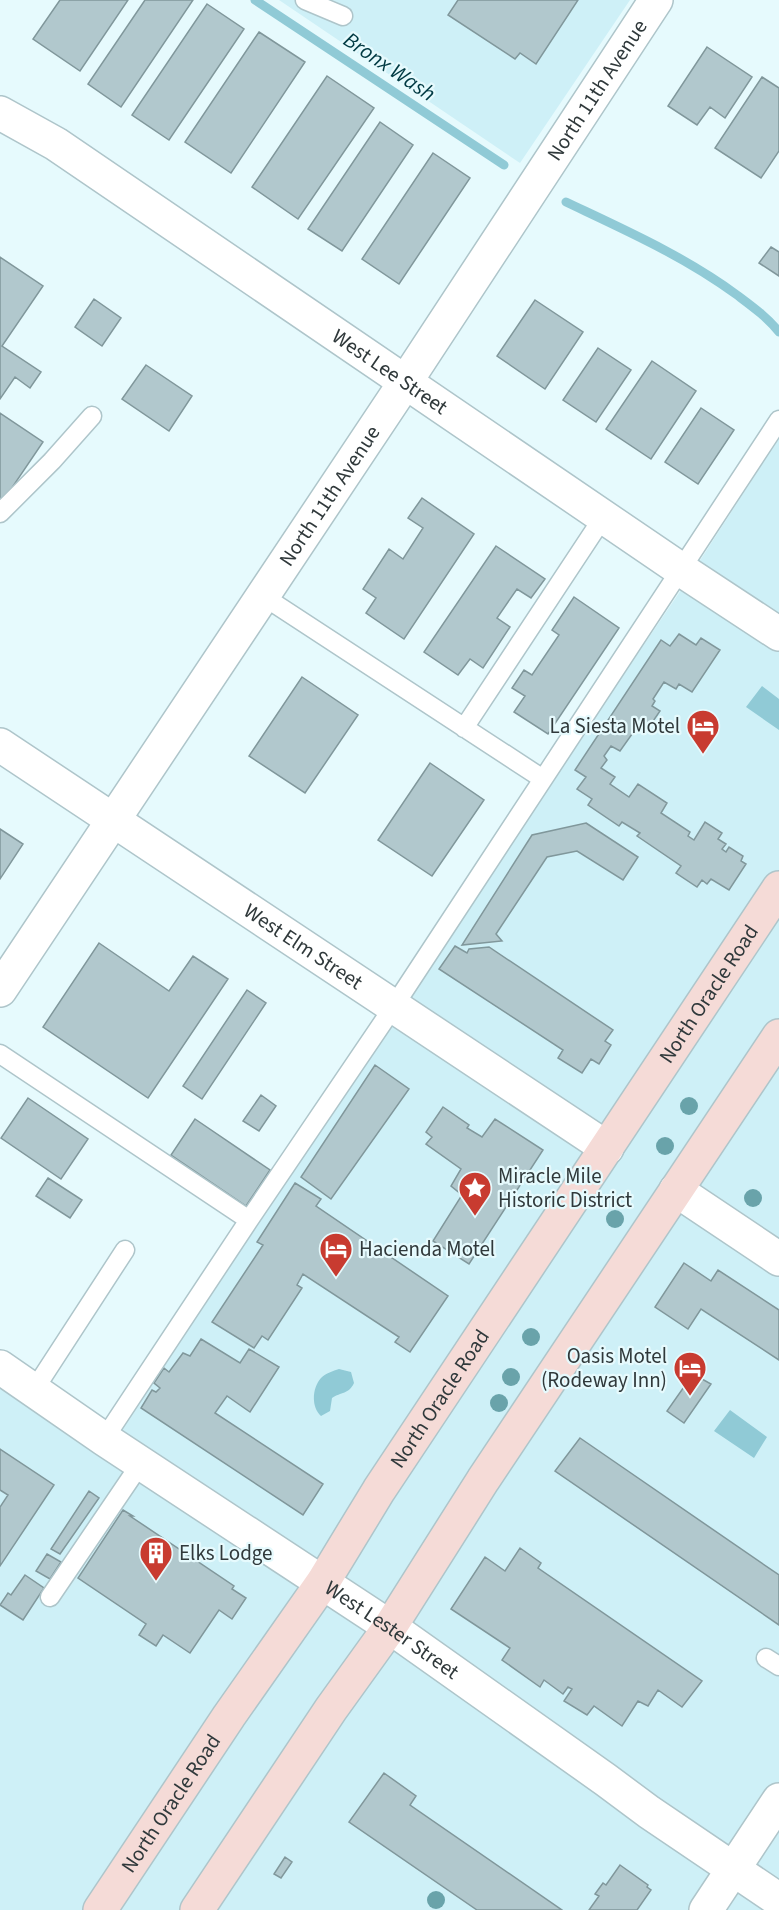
<svg xmlns="http://www.w3.org/2000/svg" width="779" height="1910" font-family="'Source Sans 3',sans-serif">
<style>
.built{fill:#cef0f7}
.water{fill:#90cad6}
.lines{fill:none;stroke-linecap:round;stroke-linejoin:round}
.stream{stroke:#90cad6;stroke-width:9}
.building{fill:#b1c8cd;stroke:#80979b;stroke-width:1.5}
.service-casing{stroke:#aec5ca;stroke-width:21}
.minor-casing{stroke:#aec5ca;stroke-width:36}
.secondary-casing{stroke:#aec5ca;stroke-width:36}
.service{stroke:#fff;stroke-width:18}
.minor{stroke:#fff;stroke-width:33}
.secondary{stroke:#f5dbd7;stroke-width:33}
.tree{fill:#69a3aa}
.labels{text-anchor:middle;stroke-width:4.5;stroke-linejoin:round;paint-order:stroke}
.street-label{font-size:21px;fill:#30393b;stroke:#e6fafd}
.poi-label{font-size:21px;fill:#30393b;stroke:#e6fafd;text-anchor:start}
.water-label{font-size:22px;font-style:italic;fill:#003a43;stroke:#e6fafd}
</style>
<rect width="100%" height="100%" fill="#e6fafd"/>
<path class="built" d="M279,0H630L520,163Z
M779,438V1910H0V1367L104,1439L679,593Z"/>
<path class="water" d="M762,686L779,699V730L746,707Z
M339,1369L351,1372L354,1383C349,1394 341,1392 332,1398L330,1411L321,1416C311,1407 312,1388 321,1378C326,1373 333,1371 339,1369Z
M730,1410L767,1437L754,1458L714,1431Z"/>
<g class="lines">
<path class="stream" d="M255,0L504,165
M566,202C625,230 684,256 737,295C753,307 767,317 779,332"/>
</g>
<path class="building" d="M60,0H128L80,71L33,39Z
M145,0H193L121,107L88,84Z
M458,0H578L536,64L520,53L515,59L448,15Z
M207,4L244,29L169,140L132,115Z
M259,32L305,62L231,173L185,142Z
M707,47L752,77L725,118L710,107L697,125L668,106Z
M327,76L374,108L298,219L252,187Z
M762,77L779,88V151L761,178L715,148Z
M380,122L413,145L342,251L308,229Z
M433,153L470,178L399,284L362,259Z
M771,247L779,252V276L759,263Z
M0,257L43,286L2,346L41,372L30,388L15,377L0,399Z
M94,299L121,318L102,346L75,327Z
M535,300L583,332L545,389L497,356Z
M598,348L631,370L596,422L563,400Z
M652,361L696,391L651,459L606,429Z
M146,365L192,396L169,431L122,399Z
M701,408L734,430L698,484L665,462Z
M0,413L43,442L1,504H0Z
M422,498L474,534L404,639L366,613L376,598L363,589L389,549L403,559L423,528L408,518Z
M496,546L545,579L531,598L517,589L497,618L510,627L483,668L470,659L458,675L424,652Z
M574,597L619,628L548,734L514,712L525,696L512,688L524,670L532,675L559,635L552,630Z
M679,634L696,645L701,638L720,650L692,692L679,684L676,689L664,682L653,699L655,701L652,706L660,711L645,733L637,727L620,751L611,746L604,756L607,760L601,768L615,777L610,784L629,797L638,784L667,803L661,813L690,832L688,836L694,840L705,822L722,833L718,839L726,844L722,849L726,852L729,847L743,856L741,861L746,864L729,890L711,879L707,884L702,880L697,887L676,873L681,866L637,836L640,833L622,822L619,826L588,805L592,799L577,789L586,777L575,770L661,640L670,646Z
M302,677L358,715L305,793L249,756Z
M430,763L484,800L432,876L378,840Z
M586,823L638,857L623,880L577,851L547,857L496,934L502,941L462,945L532,835Z
M0,829L23,844L0,879Z
M99,943L169,991L193,956L228,979L148,1098L43,1027Z
M455,946L467,953L469,949L489,947L613,1030L605,1041L611,1045L599,1064L591,1059L582,1073L558,1058L563,1050L439,969Z
M247,990L266,1003L202,1099L183,1086Z
M375,1065L409,1089L331,1199L301,1177Z
M261,1095L276,1106L259,1131L243,1121Z
M28,1098L88,1139L61,1179L1,1138Z
M443,1107L469,1125L467,1128L482,1137L495,1119L543,1150L469,1264L433,1241L462,1195L451,1186L461,1169L426,1144L432,1137L426,1132Z
M195,1119L270,1170L246,1206L171,1155Z
M48,1178L82,1200L70,1218L36,1196Z
M295,1183L321,1199L316,1206L448,1296L410,1352L395,1342L399,1337L303,1274L297,1285L302,1288L268,1340L262,1336L254,1348L212,1322L263,1245L257,1242Z
M684,1263L711,1281L718,1270L779,1310V1360L701,1309L688,1329L655,1307Z
M201,1339L240,1363L249,1349L279,1367L250,1412L227,1396L215,1413L323,1484L303,1515L141,1408L152,1390L156,1392L160,1388L154,1383L164,1368L169,1372L183,1353L190,1356Z
M693,1374L711,1384L684,1423L667,1411Z
M580,1438L779,1575V1625L555,1471Z
M0,1449L54,1485L0,1566V1507L8,1495L0,1490Z
M89,1491L99,1498L60,1554L51,1549Z
M123,1510L133,1516H130L234,1586L232,1589L246,1598L232,1619L219,1610L190,1653L163,1635L156,1646L139,1635L146,1624L78,1578Z
M520,1548L541,1563L538,1568L702,1681L682,1707L658,1690L648,1706L638,1701L622,1726L594,1706L587,1715L564,1701L572,1689L568,1687L563,1694L544,1680L540,1687L502,1660L510,1648L451,1609L485,1557L505,1571Z
M47,1554L61,1562L50,1579L36,1571Z
M25,1575L44,1588L23,1620L0,1605L8,1593L11,1595Z
M384,1773L416,1796L410,1805L562,1910H477L349,1822Z
M285,1857L292,1862L281,1878L274,1874Z
M620,1865L648,1885L647,1887L651,1890L637,1910H589L599,1896L595,1894L603,1883L606,1885Z"/>
<g class="lines">
<g class="service-casing">
<path id="service" d="M305,0L343,16
M0,513L52,461L92,416
M263,596L543,779
M464,728L604,516
M0,1054L249,1220
M34,1390L125,1250
M104,1439L249,1220L394,1006L779,420
M50,1597L141,1463
M766,1658L779,1666"/>
</g>
<g class="minor-casing">
<g id="minor">
<path id="s1" d="M0,113L56,144L680,569L779,634"/>
<path id="s2" d="M0,745L607,1148"/>
<path id="s3" d="M0,990L406,381L656,0"/>
<path d="M676,1190L779,1259"/>
<path id="s4" d="M0,1367L104,1439L390,1627L606,1780L649,1812L779,1900"/>
<path d="M706,1910L779,1800"/>
</g>
</g>
<g class="secondary-casing">
<g id="secondary">
<path id="s5" d="M100,1910L229,1716L323,1582L379,1490L779,888"/>
<path d="M197,1910L331,1709L390,1627L483,1480L779,1036"/>
</g>
</g>
<use href="#service" class="service"/>
<use href="#minor" class="minor"/>
<use href="#secondary" class="secondary"/>
</g>
<g class="tree">
<circle cx="689" cy="1106" r="9"/>
<circle cx="665" cy="1146" r="9"/>
<circle cx="753" cy="1198" r="9"/>
<circle cx="615" cy="1219" r="9"/>
<circle cx="531" cy="1337" r="9"/>
<circle cx="511" cy="1377" r="9"/>
<circle cx="499" cy="1403" r="9"/>
<circle cx="436" cy="1900" r="9"/>
</g>
<defs>
<g id="hotel-pin" transform="scale(1.725)"><path d="M0 17L-7.5 6A9.5 9.5 0 1 1 7.5 6Z" fill="#c83b30" stroke="#e6fafd"/><path d="M-6-4.5h1.5V1H6V5H4.5V3h-9V5H-6ZM-4 0a1.8 1.8 0 1 1 3.6 0ZM.5 0V-2.5h3Q6-2.5 6 0Z" fill="#fff"/></g>
<g id="sight-pin" transform="scale(1.725)"><path d="M0 17L-7.5 6A9.5 9.5 0 1 1 7.5 6Z" fill="#c83b30" stroke="#e6fafd"/><path d="M0-6L1.8-2.2L6-1.7L2.9 1.2L3.7 5.4L0 3.3L-3.7 5.4L-2.9 1.2L-6-1.7L-1.8-2.2Z" fill="#fff"/></g>
<g id="building-pin" transform="scale(1.725)"><path d="M0 17L-7.5 6A9.5 9.5 0 1 1 7.5 6Z" fill="#c83b30" stroke="#e6fafd"/><path d="M-4-6H4V6H1V3H-1V6H-4ZM-2.5-4.3h1.7v1.8h-1.7ZM.8-4.3h1.7v1.8H.8ZM-2.5-1h1.7V.8h-1.7ZM.8-1h1.7V.8H.8Z" fill="#fff"/></g>
</defs>
<g fill-rule="evenodd">
<use href="#hotel-pin" x="703" y="726"/>
<use href="#sight-pin" x="475" y="1188"/>
<use href="#hotel-pin" x="336" y="1249"/>
<use href="#hotel-pin" x="690" y="1368"/>
<use href="#building-pin" x="156" y="1553"/>
</g>
<g class="labels">
<g class="street-label">
<text dy="7" stroke="none"><textPath href="#s3" startOffset="1080">North 11th Avenue</textPath></text>
<text dy="7" stroke="none"><textPath href="#s1" startOffset="468">West Lee Street</textPath></text>
<text dy="7" stroke="none"><textPath href="#s3" startOffset="594">North 11th Avenue</textPath></text>
<text dy="7" stroke="none"><textPath href="#s2" startOffset="364">West Elm Street</textPath></text>
<text dy="7" stroke="none"><textPath href="#s5" startOffset="1100">North Oracle Road</textPath></text>
<text dy="7" stroke="none"><textPath href="#s5" startOffset="614">North Oracle Road</textPath></text>
<text dy="7" stroke="none"><textPath href="#s4" startOffset="472">West Lester Street</textPath></text>
<text dy="7" stroke="none"><textPath href="#s5" startOffset="128">North Oracle Road</textPath></text>
</g>
<g class="poi-label">
<text x="680" y="733" text-anchor="end">La Siesta Motel</text>
<text x="498" y="1183">Miracle Mile<tspan x="498" dy="24">Historic District</tspan></text>
<text x="359" y="1256">Hacienda Motel</text>
<text x="667" y="1363" text-anchor="end">Oasis Motel<tspan x="667" dy="24">(Rodeway Inn)</tspan></text>
<text x="179" y="1560">Elks Lodge</text>
</g>
<g class="water-label">
<text transform="translate(390 66) rotate(34)" y="8">Bronx Wash</text>
</g>
</g>
</svg>
